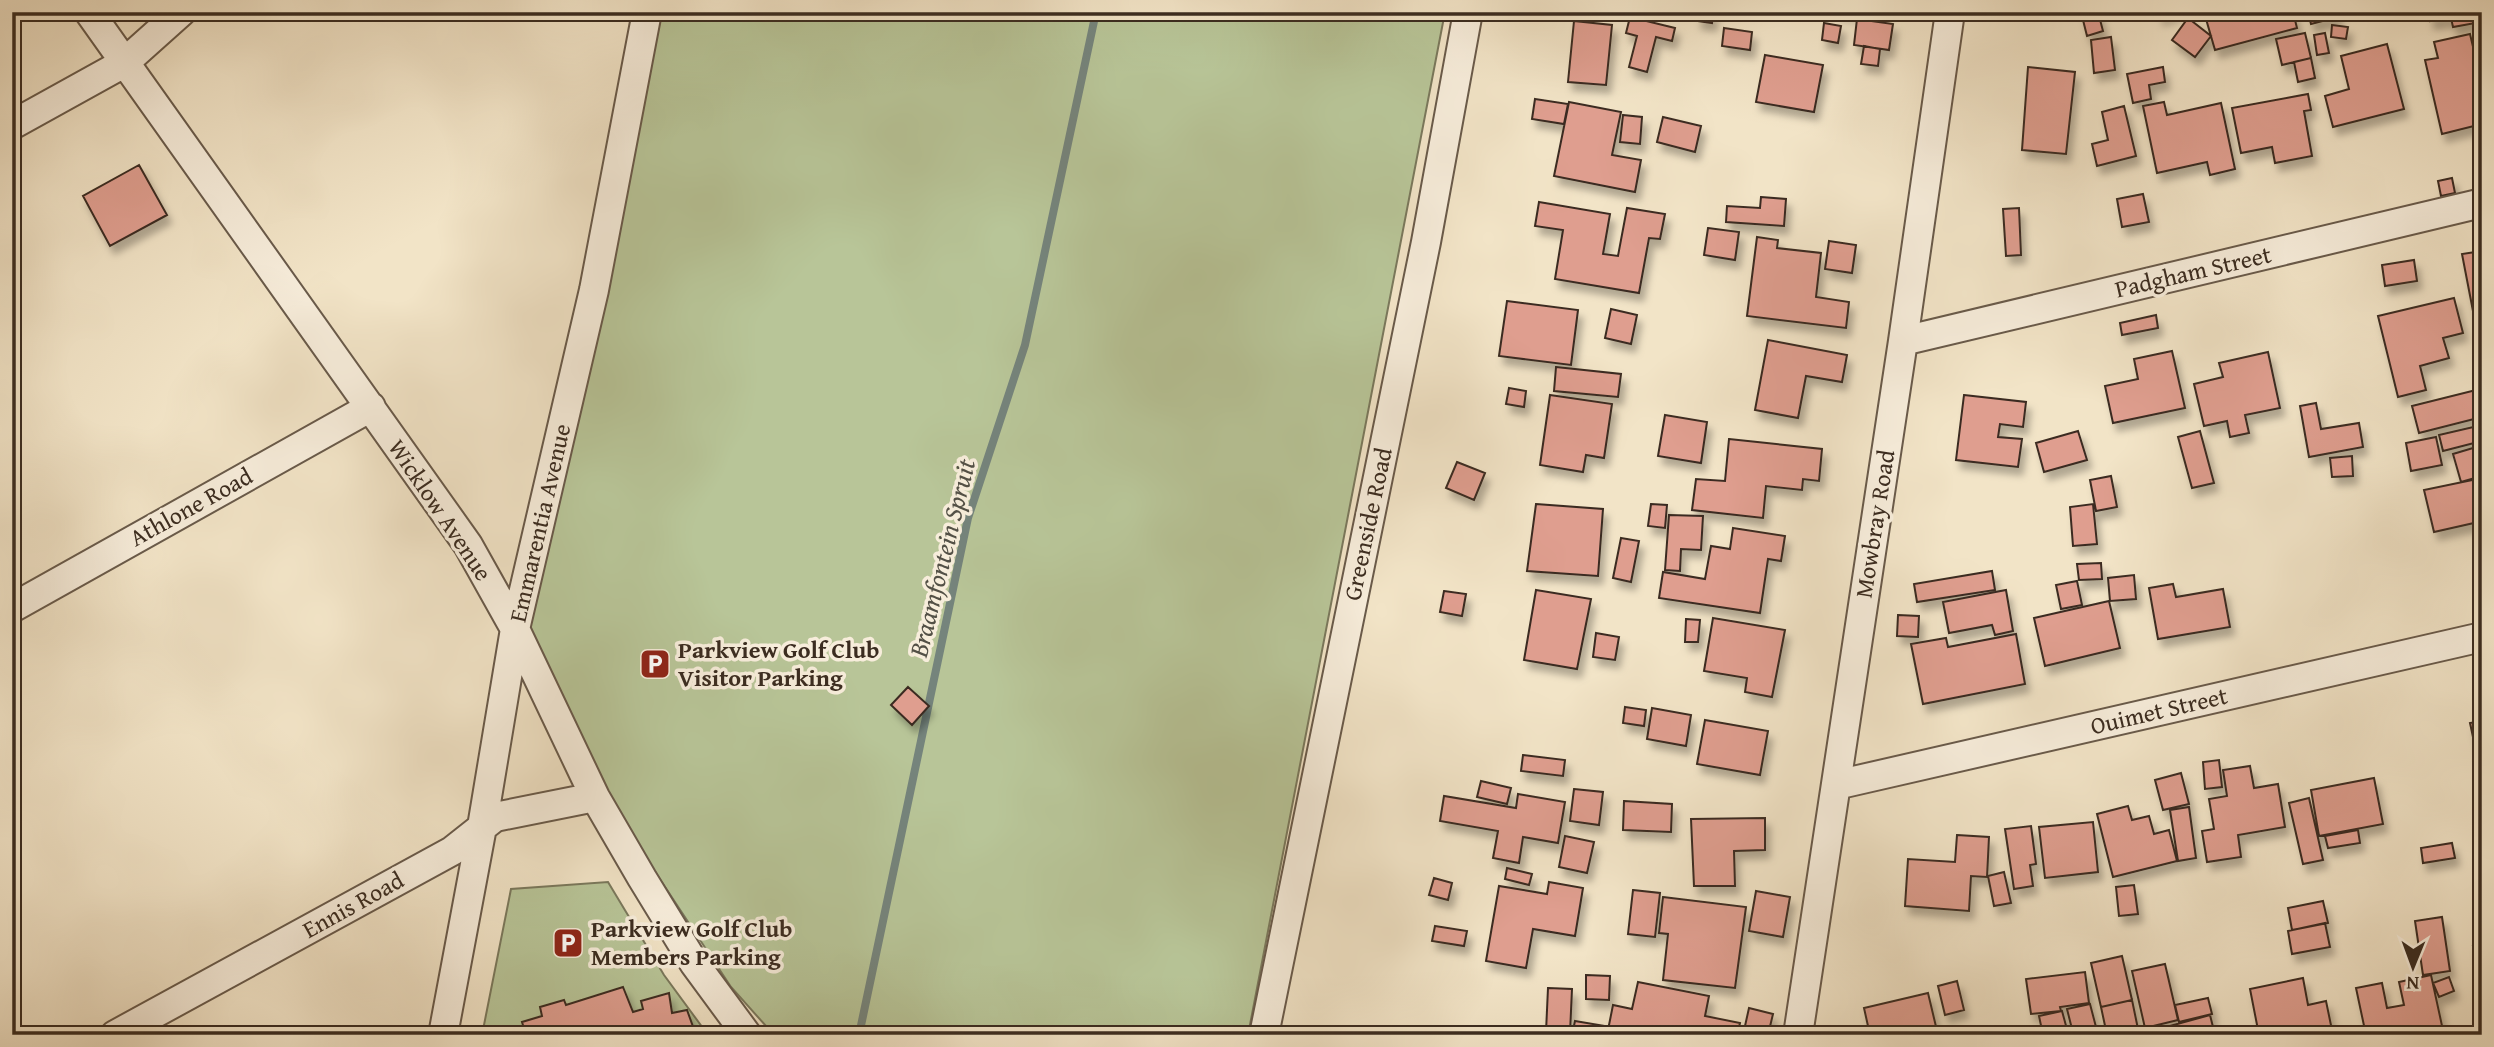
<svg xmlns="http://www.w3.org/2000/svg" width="2494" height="1047" font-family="'Gentium Book Plus',serif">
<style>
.green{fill:#b8c598;stroke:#7a785c;stroke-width:2}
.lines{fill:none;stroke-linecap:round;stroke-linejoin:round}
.stream{stroke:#75847c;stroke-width:8}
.building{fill:#df9e8f;stroke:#3b2c20;stroke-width:2;filter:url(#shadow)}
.minor-casing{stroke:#695a4a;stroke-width:32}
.minor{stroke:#f7eddb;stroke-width:28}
.labels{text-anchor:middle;stroke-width:7;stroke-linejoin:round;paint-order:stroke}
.street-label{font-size:24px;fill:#3b2c20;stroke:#f7eddb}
.poi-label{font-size:24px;font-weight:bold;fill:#3b2c20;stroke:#f7eddb;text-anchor:start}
.water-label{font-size:26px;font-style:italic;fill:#535046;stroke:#f7eddb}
</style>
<defs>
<filter id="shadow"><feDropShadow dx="4.5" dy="8" stdDeviation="3.5" flood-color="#0004"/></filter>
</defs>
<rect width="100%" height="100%" fill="#f2e4c7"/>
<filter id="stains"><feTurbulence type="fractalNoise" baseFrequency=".00286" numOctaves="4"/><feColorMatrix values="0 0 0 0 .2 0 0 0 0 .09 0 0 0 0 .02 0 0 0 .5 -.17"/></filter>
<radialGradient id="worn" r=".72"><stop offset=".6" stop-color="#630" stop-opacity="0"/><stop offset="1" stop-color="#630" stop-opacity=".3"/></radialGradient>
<path class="green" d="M640,12H1445L1248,1035H774L731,987L613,808L515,629Z
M608,882L664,975L708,1035H482L511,889Z"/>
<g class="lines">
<path class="stream" d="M859,1035L968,518L1025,345L1096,12"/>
</g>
<path class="building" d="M1698,12H1713L1712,23L1697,21Z
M1836,12H1885L1884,16Z
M2081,12H2098L2103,31L2087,36Z
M2158,12H2178L2159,17Z
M2232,12H2238L2240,19L2267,12H2293L2297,28L2215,50L2206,19Z
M2308,12H2337L2338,17L2311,24Z
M2429,12H2480L2481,22L2453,27L2451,18L2430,21Z
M1630,17L1675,28L1672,41L1656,37L1647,72L1629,67L1637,36L1626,33Z
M2188,18L2211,36L2195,57L2172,40Z
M1857,19L1893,24L1889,50L1854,45Z
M1574,21L1612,25L1606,85L1568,82Z
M1824,23L1841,26L1838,43L1822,40Z
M2332,25L2348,27L2346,39L2331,37Z
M1724,28L1752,32L1750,50L1722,46Z
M2305,33L2311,58L2282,65L2276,39Z
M2325,33L2329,53L2317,55L2314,35Z
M2470,34L2482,85V124L2442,134L2425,60L2438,58L2434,42Z
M2111,37L2115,70L2094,73L2091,40Z
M2387,44L2404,109L2333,127L2325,96L2349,89L2341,56Z
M1864,46L1880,49L1878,66L1861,64Z
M1765,55L1823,65L1814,112L1756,102Z
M2311,58L2315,78L2298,82L2294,62Z
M2028,67L2075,72L2066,154L2022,150Z
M2163,67L2165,82L2149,85L2151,99L2133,103L2127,74Z
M2308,94L2311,110L2304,111L2312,156L2275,163L2272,147L2241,153L2232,108Z
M1535,99L1568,104L1564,124L1532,119Z
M1569,102L1621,112L1612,155L1641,160L1635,192L1554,176Z
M2164,102L2167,115L2221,103L2235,169L2210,175L2207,162L2157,173L2143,106Z
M2124,106L2136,156L2097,166L2092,144L2108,140L2102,112Z
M1623,115L1642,117L1640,144L1620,142Z
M1663,117L1701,126L1695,152L1657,142Z
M139,165L167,215L110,246L83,196Z
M2452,178L2455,193L2441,196L2438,181Z
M2143,194L2149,222L2122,227L2117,199Z
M1761,197L1786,199L1784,226L1726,222L1727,206L1760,208Z
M1539,202L1610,214L1603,254L1618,256L1627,208L1665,214L1660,239L1649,238L1639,293L1555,279L1563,230L1535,226Z
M2019,208L2021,255L2006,256L2003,209Z
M1708,228L1739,232L1735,260L1704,255Z
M1757,237L1778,240L1777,248L1821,253L1816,297L1849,302L1846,328L1747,316Z
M1829,241L1856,245L1852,273L1825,269Z
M2482,251V336L2478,337L2462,254Z
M2414,260L2417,281L2385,286L2382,265Z
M2454,298L2463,333L2443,338L2449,358L2420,366L2426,390L2398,397L2378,316Z
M1507,301L1578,310L1571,365L1499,356Z
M1611,309L1637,315L1631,344L1605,338Z
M2156,315L2158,328L2122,335L2120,323Z
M1768,340L1847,355L1842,382L1806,376L1798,418L1755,410Z
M2172,351L2185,408L2113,423L2105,386L2138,379L2134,359Z
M2268,352L2280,408L2245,415L2249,433L2230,437L2227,421L2204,426L2194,384L2223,377L2219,363Z
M1556,367L1621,374L1618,397L1554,391Z
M1509,388L1526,391L1524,407L1506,404Z
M2480,389L2482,417L2419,433L2412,406Z
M1550,395L1612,404L1604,458L1586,455L1583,472L1540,465Z
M1964,395L2026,402L2023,427L2000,424L1998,437L2022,439L2018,467L1956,460Z
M2316,403L2321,429L2359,423L2363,447L2309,457L2300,406Z
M1665,415L1707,422L1701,463L1658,456Z
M2482,425V441L2443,451L2439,435Z
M2078,431L2087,460L2044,472L2036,443Z
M2200,431L2214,483L2192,488L2178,437Z
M2436,437L2442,465L2411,471L2406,443Z
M1729,439L1822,449L1819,481L1803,479L1802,490L1766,486L1763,518L1692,510L1696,479L1725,481Z
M2473,448L2477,462L2482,461V476L2461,482L2453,454Z
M2352,456L2353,476L2332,477L2330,458Z
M1457,462L1485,473L1474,500L1446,488Z
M2111,476L2117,507L2096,511L2090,480Z
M2482,478V557L2474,523L2434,532L2424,490Z
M1536,504L1603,509L1598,576L1527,571Z
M1651,504L1667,505L1665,528L1648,526Z
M2093,504L2097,544L2073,546L2070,507Z
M1669,515L1703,516L1701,550L1681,549L1680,571L1665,570Z
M1733,528L1785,536L1781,561L1768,559L1760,613L1659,598L1663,572L1705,579L1711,546L1730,549Z
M1621,538L1639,541L1631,582L1613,578Z
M2101,563L2102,579L2079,580L2077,564Z
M1992,571L1995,590L1917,602L1914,584Z
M2134,575L2136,599L2110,601L2108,578Z
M2077,581L2082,605L2061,609L2056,585Z
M2173,584L2176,597L2223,589L2230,627L2158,639L2149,588Z
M1536,590L1591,599L1577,669L1524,660Z
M2006,590L2013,631L1995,635L1992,625L1949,633L1943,602Z
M1444,591L1466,594L1462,616L1440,612Z
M2109,601L2120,648L2045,666L2034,618Z
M1898,615L1919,616L1918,637L1897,636Z
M1713,618L1785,630L1772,697L1745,692L1747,678L1704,671Z
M1686,619L1700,620L1698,642H1685Z
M1596,633L1619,637L1615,660L1593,657Z
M2016,634L2025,684L1923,704L1911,644L1946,638L1948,647Z
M908,687L929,706L912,725L891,705Z
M1625,707L1646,710L1644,726L1623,723Z
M1652,708L1691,715L1686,746L1647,739Z
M1705,720L1768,731L1760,775L1697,764Z
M2482,721V779L2470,723Z
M1523,755L1565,760L1563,776L1521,771Z
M2219,760L2222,787L2205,789L2203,762Z
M2250,766L2254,788L2278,784L2285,827L2238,835L2241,857L2207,862L2202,831L2214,829L2209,799L2227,796L2223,770Z
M2181,773L2189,804L2163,810L2155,780Z
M2374,778L2383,824L2319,836L2311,790Z
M1481,781L1511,788L1507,804L1477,797Z
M1574,789L1603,792L1599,825L1570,821Z
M1518,794L1565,802L1558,843L1523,837L1519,863L1493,858L1498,831L1440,821L1444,796L1516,808Z
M2309,798L2323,860L2303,864L2289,803Z
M1624,801L1672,804L1671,832L1623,830Z
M2128,806L2132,820L2149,816L2154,834L2169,830L2177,861L2113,877L2097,814Z
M2189,807L2196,858L2178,861L2170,810Z
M1765,818V850L1734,851L1735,886H1694L1691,819Z
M2093,822L2098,872L2045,878L2039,827Z
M2031,826L2036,864L2030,865L2033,886L2014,889L2005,829Z
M2358,830L2360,843L2328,848L2325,836Z
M1957,835L1989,837L1987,877L1971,876L1969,911L1905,906L1908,859L1955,862Z
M1565,836L1594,842L1587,873L1559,867Z
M2452,843L2455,858L2423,863L2421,848Z
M1507,868L1532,874L1529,885L1505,879Z
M2004,872L2011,903L1994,906L1988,876Z
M1434,878L1452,883L1448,900L1429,895Z
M1549,882L1583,888L1575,936L1533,929L1526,968L1486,961L1499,886L1547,894Z
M2134,885L2138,914L2119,916L2116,887Z
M1633,890L1660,893L1655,937L1628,934Z
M1756,891L1790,897L1783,937L1749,931Z
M1663,897L1746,907L1735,988L1663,980L1668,934L1659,933Z
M2323,901L2328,923L2292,930L2288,908Z
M2442,917L2450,971L2423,975L2415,921Z
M2325,923L2330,947L2292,954L2288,931Z
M1435,926L1467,931L1464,946L1432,941Z
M2482,945V988L2473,946Z
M2122,956L2132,1000L2101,1007L2091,963Z
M2165,964L2178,1020L2145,1028L2132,971Z
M2085,972L2089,1003L2060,1007L2061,1011L2031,1014L2026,979Z
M1586,975L1610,976L1609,1000L1586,999Z
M2431,975L2444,1035H2366L2356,988L2382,983L2387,1008L2404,1005L2399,982Z
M2449,977L2454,991L2439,997L2433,983Z
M2303,978L2308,1005L2326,1001L2333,1035H2259L2250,989Z
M1957,981L1964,1010L1945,1015L1938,986Z
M1638,982L1709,996L1705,1016L1740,1023L1737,1035H1607L1613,1005L1632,1009Z
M623,987L633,1012L643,1009L641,1001L669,993L672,1013L687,1010L696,1035H526L522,1022L542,1016L540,1007L564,1000L566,1005Z
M1548,988L1572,989L1570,1033L1546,1032Z
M1928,993L1938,1035H1870L1864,1008Z
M2208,998L2212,1014L2179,1022L2175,1005Z
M2132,1000L2138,1029L2107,1035L2101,1007Z
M2090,1004L2096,1027L2073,1033L2067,1009Z
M1749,1008L1773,1014L1768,1035H1743Z
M2062,1011L2068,1033L2043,1035L2039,1016Z
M2210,1015L2215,1035H2137Z
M1575,1021L1605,1026L1603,1035H1572Z"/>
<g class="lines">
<g class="minor-casing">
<path id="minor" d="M89,12L468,545L515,629L595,797L642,878L694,963L747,1035
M12,125L124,63L181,12
M1903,341L2482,203
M12,608L371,407
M1836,785L2482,637
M115,1035L452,851L495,817L595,797
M443,1035L482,827L515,629L594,290L647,12
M1264,1035L1426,242L1468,12
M1798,1035L1903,341L1950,12"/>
</g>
<use href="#minor" class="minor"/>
</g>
<defs>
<g id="parking-square" transform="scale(1.575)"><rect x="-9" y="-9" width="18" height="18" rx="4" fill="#8f2418" stroke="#f7eddb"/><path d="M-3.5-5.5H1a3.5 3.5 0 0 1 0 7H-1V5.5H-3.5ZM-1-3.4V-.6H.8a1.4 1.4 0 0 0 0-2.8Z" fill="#fff"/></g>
</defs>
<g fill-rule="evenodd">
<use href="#parking-square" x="655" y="664"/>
<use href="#parking-square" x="568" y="943"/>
</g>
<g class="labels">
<g class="street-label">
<text transform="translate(2193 272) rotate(-13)" y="8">Padgham Street</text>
<text transform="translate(191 507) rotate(-29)" y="8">Athlone Road</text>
<text transform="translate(440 510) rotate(56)" y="8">Wicklow Avenue</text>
<text transform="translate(540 523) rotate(-77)" y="8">Emmarentia Avenue</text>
<text transform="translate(1368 524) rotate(-78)" y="8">Greenside Road</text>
<text transform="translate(1875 524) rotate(-81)" y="8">Mowbray Road</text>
<text transform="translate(2159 711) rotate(-13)" y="8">Ouimet Street</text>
<text transform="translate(353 905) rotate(-29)" y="8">Ennis Road</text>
</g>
<g class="poi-label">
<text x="678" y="658">Parkview Golf Club<tspan x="678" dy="28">Visitor Parking</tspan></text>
<text x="591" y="937">Parkview Golf Club<tspan x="591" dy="28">Members Parking</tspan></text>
</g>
<g class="water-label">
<text transform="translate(942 558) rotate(-76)" y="9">Braamfontein Spruit</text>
</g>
</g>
<rect width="2494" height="1047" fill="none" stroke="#f2e4c7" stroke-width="42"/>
<rect x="14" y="14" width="2466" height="1019" fill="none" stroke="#3b2c20" stroke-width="3.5"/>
<rect x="21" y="21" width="2452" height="1005" fill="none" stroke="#3b2c20" stroke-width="2"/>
<g transform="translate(2413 967) rotate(181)" stroke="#f7eddb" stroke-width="5" paint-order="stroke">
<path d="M0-5L12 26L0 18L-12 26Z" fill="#3b2c20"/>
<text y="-10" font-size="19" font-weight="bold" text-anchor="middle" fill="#3b2c20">N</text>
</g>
<rect width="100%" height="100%" filter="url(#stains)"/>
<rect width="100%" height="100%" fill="url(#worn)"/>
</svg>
